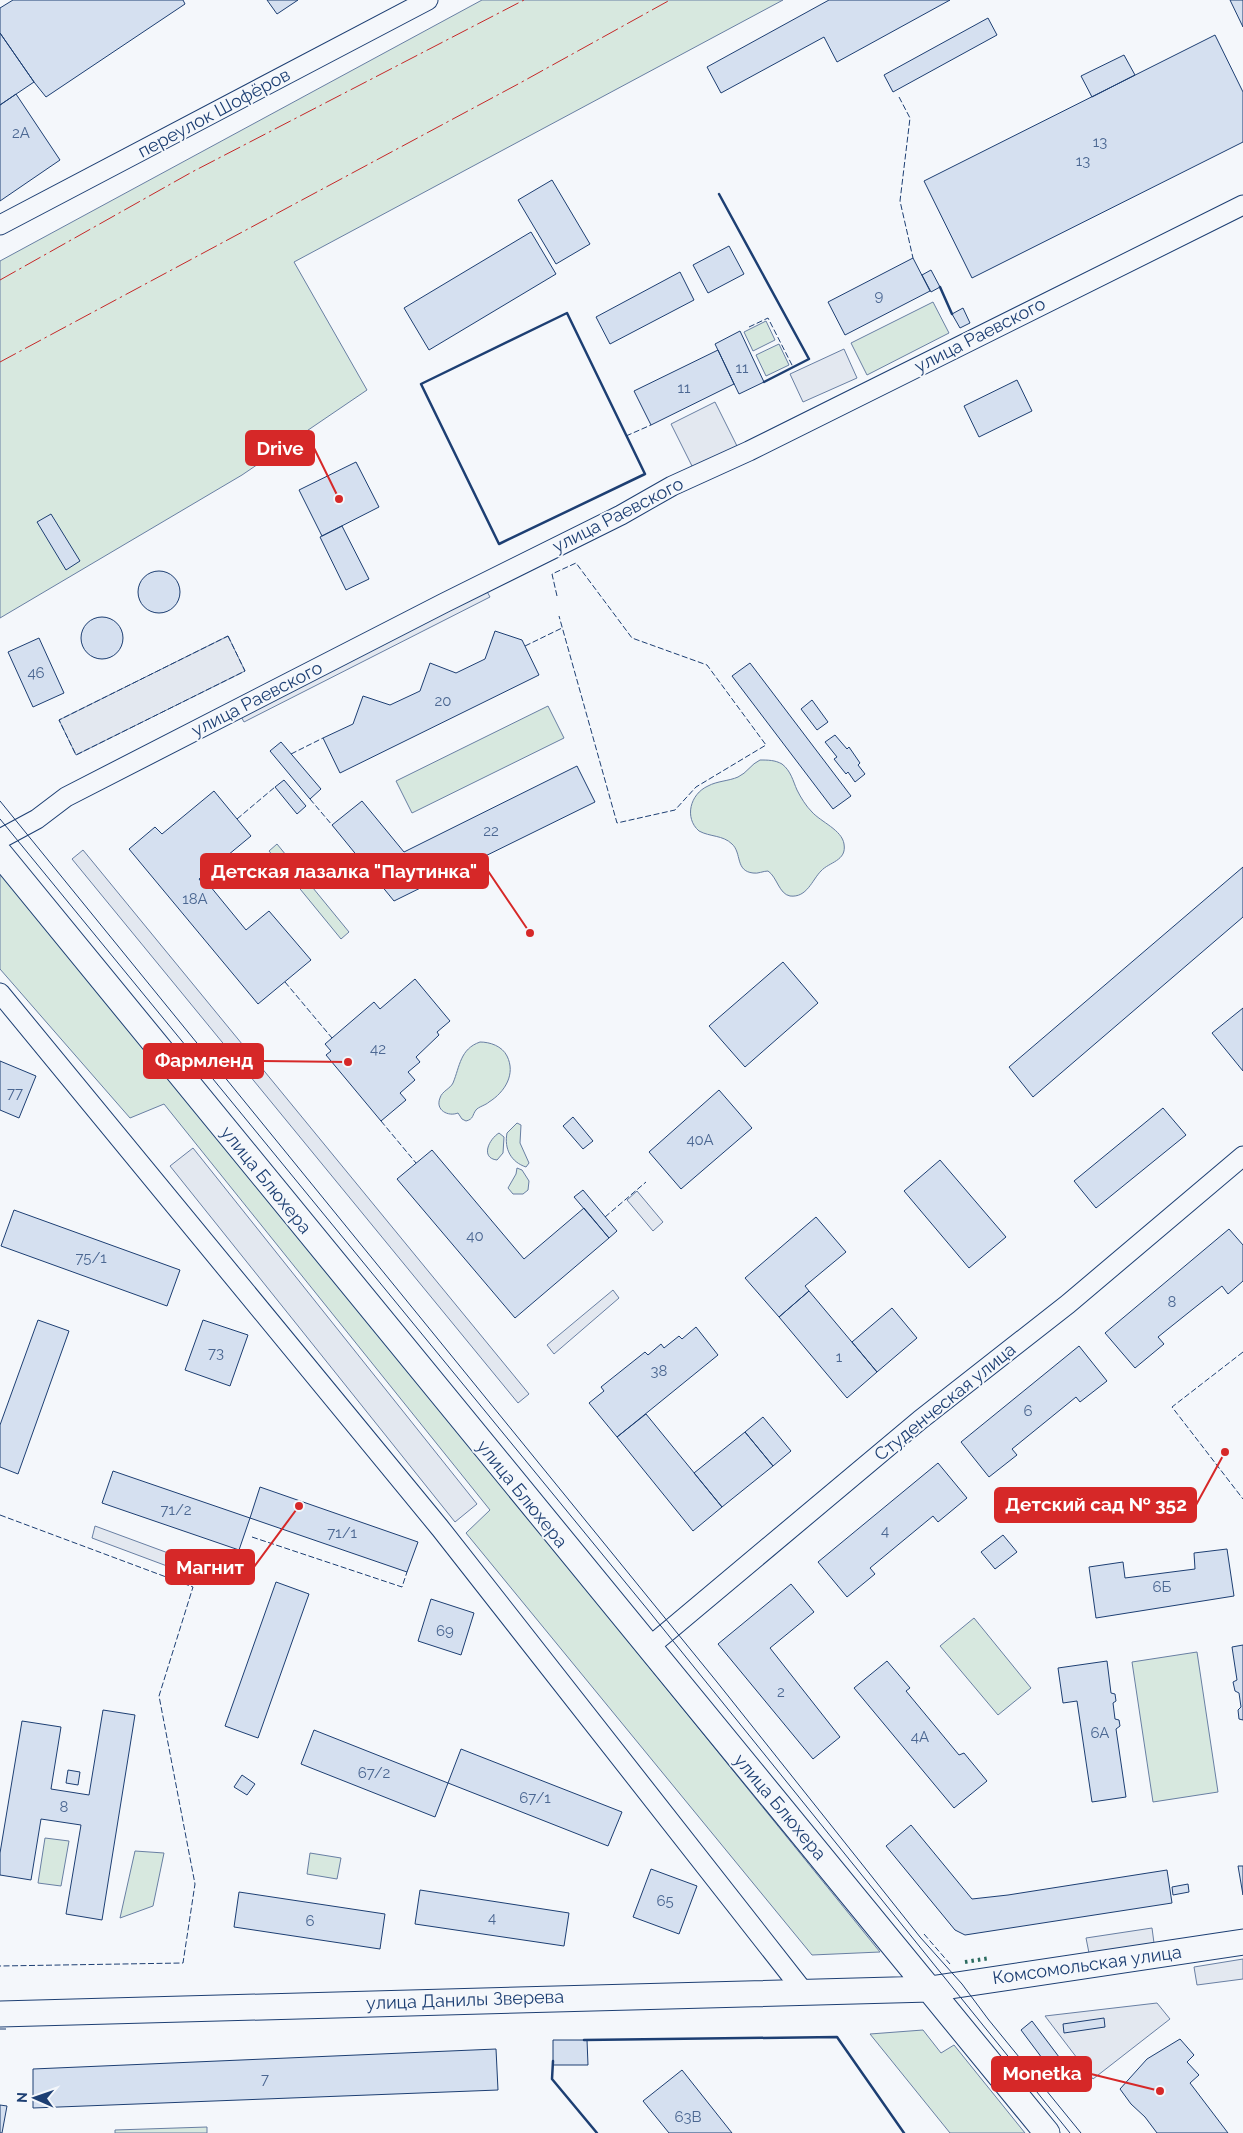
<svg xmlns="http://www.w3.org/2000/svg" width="1243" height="2133" font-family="Raleway,sans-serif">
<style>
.green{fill:#d7e8df;stroke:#687fa3}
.parking{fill:#e3e8f0;stroke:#687fa3}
.building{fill:#d5e0f0;stroke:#1d3f73}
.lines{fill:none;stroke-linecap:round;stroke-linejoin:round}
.minor-casing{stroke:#1d3f73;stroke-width:21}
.major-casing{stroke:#1d3f73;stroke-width:27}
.minor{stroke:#f4f7fb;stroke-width:19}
.major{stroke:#f4f7fb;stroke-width:25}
.tram{stroke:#1d3f73;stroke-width:1}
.hedge{stroke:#2c6c60;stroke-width:4;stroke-dasharray:2.5 4;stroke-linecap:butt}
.fence{stroke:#1d3f73;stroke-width:1;stroke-dasharray:6 2.5;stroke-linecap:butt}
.wall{stroke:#1d3f73;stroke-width:2.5}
.power{stroke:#c62828;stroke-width:1;stroke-dasharray:18 4 2.5 4;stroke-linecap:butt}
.labels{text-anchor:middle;stroke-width:4;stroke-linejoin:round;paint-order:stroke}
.number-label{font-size:15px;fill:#4b6792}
.street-label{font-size:18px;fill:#1d3f73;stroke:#f4f7fb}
.leader{fill:none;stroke:#d62828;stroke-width:2}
.callout-dot{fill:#d62828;stroke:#f4f7fb;stroke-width:2}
.callout{fill:#d62828;stroke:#d62828;stroke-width:2}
.callout-label{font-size:19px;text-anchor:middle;font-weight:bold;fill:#fff}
</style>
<rect width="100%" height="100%" fill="#f4f7fb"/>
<path class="green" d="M482,0H783L294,262L367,390L242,475L0,618V261Z
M933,302L949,333L867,375L851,343Z
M766,321L775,340L753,351L744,332Z
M779,344L789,365L766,376L756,355Z
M548,706L564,738L412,813L396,781Z
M760,760C768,760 775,760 782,764C791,771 793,781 797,790C801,798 806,806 812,812C821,822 842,830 844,844C847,861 829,862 821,871C812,880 807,898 790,896C779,894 777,877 768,871C763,871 758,874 753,873C735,871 742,853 732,844C723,835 710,837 699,831C684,818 690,794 708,786C717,781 729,781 738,777C747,773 751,764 760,760Z
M277,844L349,932L341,939L269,851Z
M0,866L880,1952L812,1955L466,1533L490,1510L164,1104L130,1118L0,969Z
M480,1042C490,1042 502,1046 507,1056C516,1074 505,1092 489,1102C486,1105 478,1107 476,1110C472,1115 474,1119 466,1121L462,1119L458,1113C448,1117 435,1110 440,1098C442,1091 450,1089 453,1083C460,1066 460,1049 480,1042Z
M517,1123L521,1125L520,1143L529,1163L526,1167C511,1162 504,1149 507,1133Z
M499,1133L504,1137L503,1153L497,1160C480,1158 489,1139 499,1133Z
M517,1168L522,1170L529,1181L528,1190L523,1194H513L508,1188L516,1174Z
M974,1618L1031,1688L998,1715L940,1646Z
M1197,1652L1218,1792L1153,1802L1132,1662Z
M45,1838L69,1841L61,1886L38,1883Z
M135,1851L164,1853L153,1906L120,1918Z
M310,1853L341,1858L337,1879L307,1874Z
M923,2030L941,2053L954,2045L1025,2133H950L870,2034Z
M207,2127V2133H115V2130Z"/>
<path class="parking" d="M844,349L857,378L803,402L790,374Z
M715,402L737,446L693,468L671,424Z
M484,586L490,597L244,722L238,711Z
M228,636L245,671L76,755L59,720Z
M83,850L529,1394L518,1403L72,859Z
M193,1148L477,1504L455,1522L170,1166Z
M637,1191L663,1222L653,1231L627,1200Z
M613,1290L619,1298L554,1354L547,1345Z
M95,1526L179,1557L175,1569L92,1538Z
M1152,1928L1154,1943L1089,1953L1086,1938Z
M1243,1959V1979L1197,1985L1194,1967Z
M1157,2003L1170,2019L1093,2079L1045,2016Z"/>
<path class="building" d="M13,0H183L185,4L46,97L34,82L0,33V8Z
M267,0H298L277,14Z
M829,0H950L837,62L824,37L721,93L707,67Z
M1230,0H1243V27Z
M988,18L997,35L893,92L884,75Z
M0,33L34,82L0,105Z
M1215,35L1243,92V142L972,278L924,181Z
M1124,55L1135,75L1092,97L1081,76Z
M16,94L60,160L0,201V105Z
M552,180L590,244L556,264L518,200Z
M531,232L556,274L429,350L404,308Z
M729,246L744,274L708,293L693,265Z
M913,258L930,291L845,335L828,302Z
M931,270L940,287L931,292L922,275Z
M680,272L694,300L610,344L596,317Z
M963,308L970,323L960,328L952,314Z
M740,331L764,382L739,394L715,344Z
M718,350L734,384L651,425L634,391Z
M1017,380L1032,411L979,437L964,406Z
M356,462L379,507L322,536L299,490Z
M51,514L80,561L66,570L37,522Z
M342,526L369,579L346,590L320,537Z
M138 592a21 21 0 1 1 42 0a21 21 0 1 1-42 0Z
M81 638a21 21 0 1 1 42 0a21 21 0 1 1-42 0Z
M495,631L522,640L539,675L340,773L323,738L353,724L363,696L390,705L420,691L430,663L456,673L485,659Z
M39,638L64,693L33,707L8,652Z
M750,663L851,796L833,809L732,676Z
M812,700L828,722L817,730L801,709Z
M835,735L847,749L849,747L860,763L858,765L865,774L855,782L848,772L846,774L834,759L837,757L825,742Z
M281,742L321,789L310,799L270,751Z
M577,766L595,802L394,901L332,825L362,801L404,852Z
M284,780L306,806L297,814L275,787Z
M214,791L251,836L199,879L207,889L210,886L246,930L269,911L311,960L258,1004L129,849L155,827L162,834Z
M1243,867V917L1033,1097L1009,1067Z
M783,962L818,1003L745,1067L709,1026Z
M415,979L450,1021L437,1032L439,1035L416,1057L420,1062L408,1072L415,1080L400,1093L406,1100L381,1121L326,1055L331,1051L325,1044L374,1002L380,1009Z
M1243,1008V1071L1212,1033Z
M0,1061L36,1076L19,1118L0,1110Z
M719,1090L752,1128L681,1189L649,1152Z
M1163,1108L1186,1135L1096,1208L1074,1181Z
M573,1117L593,1141L583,1149L563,1126Z
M432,1150L524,1259L584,1208L609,1238L515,1318L397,1179Z
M940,1160L1006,1237L969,1268L904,1191Z
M583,1190L617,1231L609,1238L574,1197Z
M14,1210L180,1270L167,1306L1,1246Z
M816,1217L846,1252L805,1286L809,1291L779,1317L745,1278Z
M1229,1229L1243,1245V1281L1228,1294L1222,1286L1193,1309L1158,1337L1164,1344L1135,1368L1105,1333Z
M809,1291L877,1372L847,1398L779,1317Z
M892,1308L917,1338L877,1372L852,1342Z
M38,1320L69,1331L18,1474L0,1467V1425Z
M203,1320L248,1335L230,1386L185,1370Z
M696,1327L718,1355L617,1437L589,1403L604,1391L601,1387L645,1352L648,1355L661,1344L664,1348L679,1336L682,1339Z
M1079,1346L1107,1381L1080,1402L1076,1397L1012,1449L1017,1455L989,1477L961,1442Z
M646,1414L722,1507L693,1531L617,1437Z
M763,1417L791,1451L773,1466L745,1432Z
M745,1432L773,1466L722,1507L694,1473Z
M938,1463L967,1498L938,1522L933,1516L870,1568L875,1574L847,1597L818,1562Z
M113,1471L250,1518L239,1550L102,1503Z
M260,1487L418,1542L407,1572L250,1518Z
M1003,1535L1017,1552L995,1569L981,1552Z
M1227,1549L1234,1596L1096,1618L1089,1567L1123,1562L1125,1578L1195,1569L1194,1553Z
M276,1582L309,1594L258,1738L225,1726Z
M791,1584L814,1612L770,1648L840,1737L813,1759L718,1644Z
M431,1599L474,1613L461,1655L418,1641Z
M1243,1645V1720L1239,1719L1238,1710L1241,1707L1239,1693L1235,1691L1233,1682L1237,1680L1232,1647Z
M887,1661L910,1688L906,1691L959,1755L964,1753L987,1781L954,1808L854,1688Z
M1107,1661L1111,1693L1115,1694L1116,1701L1113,1703L1115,1719L1119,1720L1120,1726L1116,1729L1126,1797L1092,1802L1077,1701L1063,1703L1058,1668Z
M103,1710L135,1715L102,1920L66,1914L81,1825L41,1819L31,1880L0,1875V1853L22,1721L61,1727L51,1789L89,1795Z
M314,1730L448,1783L435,1817L301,1764Z
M461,1749L622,1812L608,1846L448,1783Z
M68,1770L80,1772L78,1785L66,1783Z
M242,1775L255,1784L247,1795L234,1787Z
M911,1825L972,1899L1008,1895L1167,1870L1172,1903L965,1935L955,1930L886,1846Z
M1238,1866H1243V1895Z
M651,1869L697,1886L679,1934L633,1917Z
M1188,1884L1189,1892L1173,1895L1172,1887Z
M420,1890L569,1913L564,1946L415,1924Z
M239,1892L385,1914L380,1949L234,1927Z
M1104,2018L1105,2027L1064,2033L1063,2024Z
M1032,2021L1059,2057L1048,2066L1021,2030Z
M1180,2039L1194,2055L1187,2062L1199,2075L1190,2083L1228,2133H1157L1145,2117L1131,2104L1120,2089L1147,2059Z
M553,2040H587L588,2065H553Z
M496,2049L498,2090L33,2108V2069Z
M682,2070L732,2133H669L643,2101Z
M0,2105L7,2106L2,2133H0Z"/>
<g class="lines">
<g class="minor-casing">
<path id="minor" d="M0,225L428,0
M0,839L37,819L66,797L444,603L621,515L672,486L749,451L1243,205
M0,993L440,1528L804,1992
M648,1648L920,1420L1068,1304L1243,1156"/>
</g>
<g class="major-casing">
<path id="major" d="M0,854L1047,2133
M0,2014L930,1989L1243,1942"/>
</g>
<use href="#minor" class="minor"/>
<use href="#major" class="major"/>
<path class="tram" d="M0,801L717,1682L920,1937L962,1984L988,2019L1081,2133
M0,819L648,1610L1070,2133"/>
<path class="hedge" d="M965,1962L990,1958"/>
<path class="fence" d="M899,97L910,118L900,201L913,258
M749,327L768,318L793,367
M626,436L651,425
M557,596L552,574L576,563L632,638L707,665L766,745L696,787L675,810L617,823L559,616
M228,636L245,671L76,755L59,720Z
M525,646L562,628
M291,754L323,738
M310,799L332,825
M237,819L275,787
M285,982L332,1038
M381,1121L416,1163
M605,1217L646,1182
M1243,1352L1172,1407L1243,1499
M0,1515L193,1587L159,1696L195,1884L183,1963L0,1966
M252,1537L402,1587L407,1572
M924,1934L950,1964
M0,2029H7"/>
<path class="wall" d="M719,194L809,359L764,382
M940,287L952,314
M567,313L645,474L499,544L421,384Z
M584,2040L837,2037L904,2133
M553,2061L552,2079L597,2133"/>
<path class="power" d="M0,280L192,172L524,0
M0,362L520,83L670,0"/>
</g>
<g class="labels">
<g class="number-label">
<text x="21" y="138">2А</text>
<text x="1100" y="147">13</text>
<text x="1083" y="166">13</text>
<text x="879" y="301">9</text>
<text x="742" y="373">11</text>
<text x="684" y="393">11</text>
<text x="36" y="678">46</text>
<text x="443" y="706">20</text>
<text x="491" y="836">22</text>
<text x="195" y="904">18А</text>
<text x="378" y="1054">42</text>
<text x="15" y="1098">77</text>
<text x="700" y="1145">40А</text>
<text x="475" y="1241">40</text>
<text x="91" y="1263">75/1</text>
<text x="1172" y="1307">8</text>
<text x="216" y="1358">73</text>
<text x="839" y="1362">1</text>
<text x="659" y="1376">38</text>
<text x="1028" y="1416">6</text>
<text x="176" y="1515">71/2</text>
<text x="885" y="1536">4</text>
<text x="342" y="1538">71/1</text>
<text x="1162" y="1592">6Б</text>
<text x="445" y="1636">69</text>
<text x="781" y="1697">2</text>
<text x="1100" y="1738">6А</text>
<text x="920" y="1742">4А</text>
<text x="374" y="1778">67/2</text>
<text x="535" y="1803">67/1</text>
<text x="64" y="1812">8</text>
<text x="665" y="1906">65</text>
<text x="492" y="1923">4</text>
<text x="310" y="1926">6</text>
<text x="265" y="2084">7</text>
<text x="688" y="2122">63В</text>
</g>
<g class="street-label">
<text transform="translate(214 113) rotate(-28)" y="6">переулок Шофёров</text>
<text transform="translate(980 335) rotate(-27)" y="6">улица Раевского</text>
<text transform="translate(618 515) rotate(-27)" y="6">улица Раевского</text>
<text transform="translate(257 699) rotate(-27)" y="6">улица Раевского</text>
<text transform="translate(266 1180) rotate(51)" y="6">улица Блюхера</text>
<text transform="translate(945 1402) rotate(-39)" y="6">Студенческая улица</text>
<text transform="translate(522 1494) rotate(51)" y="6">улица Блюхера</text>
<text transform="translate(780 1807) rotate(50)" y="6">улица Блюхера</text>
<text transform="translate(1087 1965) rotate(-8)" y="6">Комсомольская улица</text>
<text transform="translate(465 2000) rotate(-2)" y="6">улица Данилы Зверева</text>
</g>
</g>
<path class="leader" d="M339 499L314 448M530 933L488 871M348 1062L263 1061M1225 1452L1196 1505M299 1506L254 1567M1160 2091L1091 2074"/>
<g class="callout-dot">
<circle cx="339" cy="499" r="5"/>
<circle cx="530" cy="933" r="5"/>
<circle cx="348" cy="1062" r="5"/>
<circle cx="1225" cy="1452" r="5"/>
<circle cx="299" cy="1506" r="5"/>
<circle cx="1160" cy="2091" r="5"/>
</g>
<g class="callout">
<rect x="246" y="431" width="68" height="34" rx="5"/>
<rect x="201" y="854" width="287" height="34" rx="5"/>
<rect x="144" y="1044" width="119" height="34" rx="5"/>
<rect x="995" y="1488" width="201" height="34" rx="5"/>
<rect x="166" y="1550" width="88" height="34" rx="5"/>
<rect x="992" y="2057" width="99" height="34" rx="5"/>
</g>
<g class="callout-label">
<text x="280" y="455">Drive</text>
<text x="344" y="878">Детская лазалка "Паутинка"</text>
<text x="204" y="1067">Фармленд</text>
<text x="1096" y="1511">Детский сад № 352</text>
<text x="210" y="1574">Магнит</text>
<text x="1042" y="2080">Monetka</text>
</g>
<g transform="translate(35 2098) rotate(272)" stroke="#f4f7fb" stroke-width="4" paint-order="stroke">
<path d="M0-4L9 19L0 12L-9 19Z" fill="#1d3f73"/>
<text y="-8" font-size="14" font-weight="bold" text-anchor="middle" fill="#1d3f73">N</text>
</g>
</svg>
